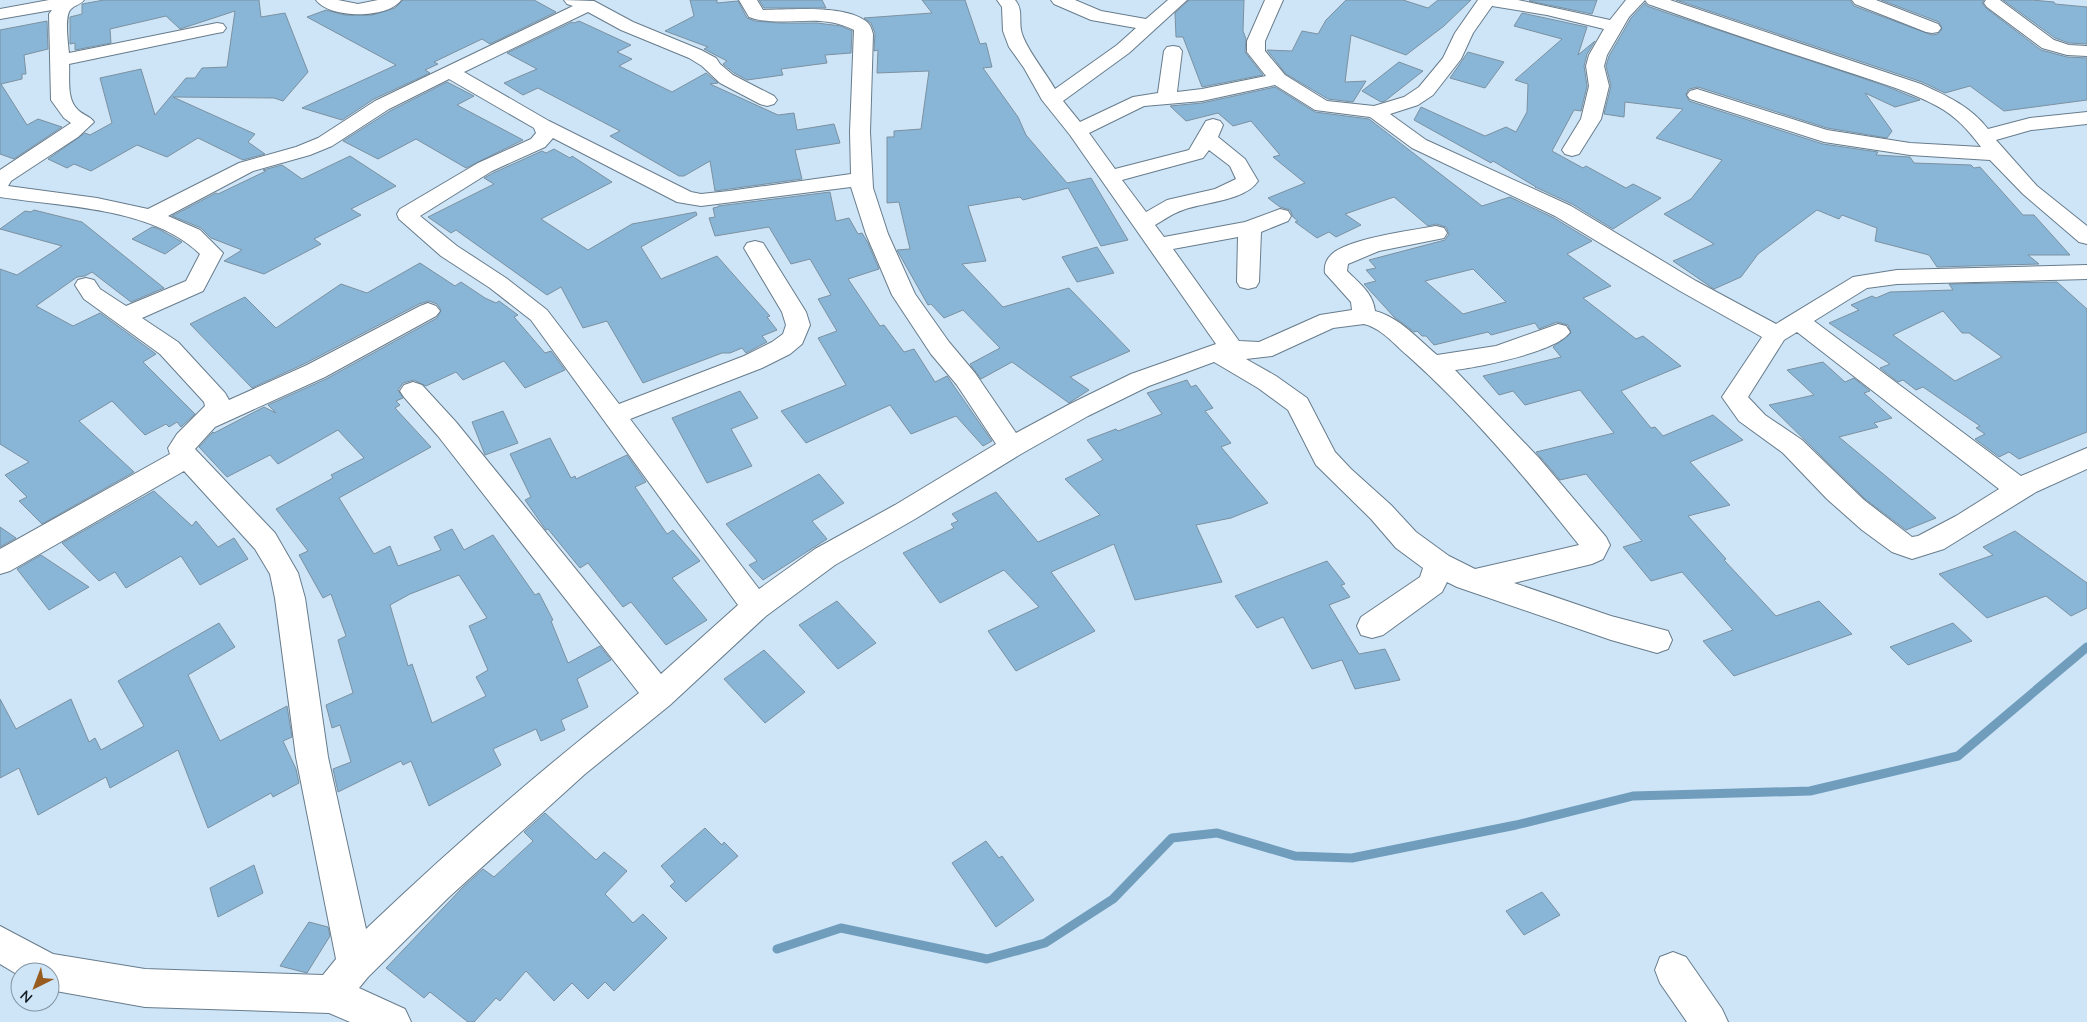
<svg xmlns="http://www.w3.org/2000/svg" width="2087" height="1022" font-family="Mulish,sans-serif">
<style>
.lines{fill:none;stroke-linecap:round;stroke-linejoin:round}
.stream{stroke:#719dbd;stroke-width:9}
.building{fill:#89b6d7;stroke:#7b91a1;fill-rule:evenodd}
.minor-casing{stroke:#677c8c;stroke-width:2}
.minor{fill:#fff;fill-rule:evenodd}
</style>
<rect width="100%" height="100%" fill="#cee5f7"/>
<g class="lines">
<path class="stream" d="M777,949L841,928L987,959L1045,943L1113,899L1172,838L1217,833L1295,856L1352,858L1516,825L1633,796L1810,791L1958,756L2087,647"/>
</g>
<path class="building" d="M104,0H259L261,17L285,13L308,72L283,101L274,98L173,97L255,134L248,142L265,154L243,160L198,138L167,157L137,145L91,171L74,164L67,168L48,159L85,133L90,135L112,123L100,78L141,69L155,115L186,78H195L202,68L227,67L235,11L180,29L166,16L110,29L111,43L75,50V43L70,44V17L82,14V4Z
M403,0H534L556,12L490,44L482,39L434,62L438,64L425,70L430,73L374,99L342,120L302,108L396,65L307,17L326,10L345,15H372L395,8Z
M690,0H717V3L738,1L747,18L755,21L780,23H817L841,26L852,31L851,53L825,55L827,63L781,69L783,75L747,80L734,73L723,64L727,61L704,49L708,47L665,31L694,16Z
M759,0H822L826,8H764Z
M922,0H965L980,44L986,43L992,67L983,68L1018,117L1026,135L1067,183L1091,178L1128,240L1101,246L1068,188L1023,200L1020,197L968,206L986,261L962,264L1003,307L1069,288L1130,351L1070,377L1089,390L1069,403L1012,362L981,379L970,364L1000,348L963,310L944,318L931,304L928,305L897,250L910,249L899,202L887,203V137H894V131L921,129L929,71L877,73L878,50L874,51L875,33L871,23L864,18L932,13Z
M1189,0H1244L1243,31L1246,39L1245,52L1263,75L1202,87L1183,37H1176L1175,13Z
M1346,0H1403L1428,8L1438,0H1471L1444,26L1406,55L1351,35L1345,82L1366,81L1353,102L1328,99L1286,74L1267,50L1292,51L1302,31L1318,34L1326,20Z
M1597,0L1592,14L1529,1L1530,0Z
M1676,0H1850L1854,6L1932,35L1938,34L1942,29L1939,22L1881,0H1984L1982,3L1986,8L2041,50L2067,57L2087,58V100L2004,111L1970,86L1945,93L1922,82Z
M2003,0H2032L2054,2L2055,4L2087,7V44L2069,43L2055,38Z
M1645,3L1647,6L1670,14L1883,85L1920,100L1895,107L1865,93L1892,131L1887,138L1827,128L1698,87L1689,89L1686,94L1689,101L1823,144L1878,152L1876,155L1910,157L1914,163L1971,165L1974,168L1980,167L2023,215H2034L2070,255H2028L2039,264L1937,267L1929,255L1875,241L1877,228L1842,215L1839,219L1817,210L1758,254L1741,277L1714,289L1708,285L1673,261L1714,244L1664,214L1691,199L1722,160L1656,138L1683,109L1625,102L1624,117L1604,114L1611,86L1606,66L1609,56L1631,18Z
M1522,13L1587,27L1578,55L1595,41L1587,54L1584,66L1587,86L1581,111L1574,110L1552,151L1583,168L1586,166L1626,188L1633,184L1661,198L1613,229L1572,204L1535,187H1536L1493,161L1491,163L1414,120L1421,107L1485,136L1506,127L1516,132L1527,112L1528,84L1515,80L1562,39L1514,26Z
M47,21L48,49L24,55L26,74H22V79L1,84L27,125L38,119L62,127L14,159L0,154V30Z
M579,21L631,45L617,52L632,59L619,66L672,92L706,73L718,83L710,84L778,115L794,113L797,130L834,124L840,143L795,150L802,179L715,191L710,161L684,176H679L610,136L620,131L538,88L523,95L504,83L537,69L507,53L572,22L574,23Z
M1468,52L1504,62L1485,88L1450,78Z
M1399,62L1423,71L1385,101L1381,102L1362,91Z
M447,82L474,96L457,105L523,140L466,168L416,139L378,159L343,141L390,111Z
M1275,87L1315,112L1369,119L1482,206L1510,197L1554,218L1592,241L1567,254L1611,286L1583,298L1636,339L1643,336L1681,366L1621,391L1651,428L1655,427L1663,436L1713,415L1743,440L1690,462L1730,505L1688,516L1726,559L1724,560L1776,616L1819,601L1852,634L1734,676L1703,641L1733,630L1682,572L1651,581L1623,547L1642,541L1586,474L1560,480L1536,452L1614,433L1580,390L1525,405L1513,391L1499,395L1483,376L1561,357L1553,347L1571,333L1568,325L1557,322L1539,329L1535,323L1491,335L1488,332L1434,345L1426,336H1422L1417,331L1414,332L1394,317L1364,284L1376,281L1366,270L1376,268L1369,260L1445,240L1449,234L1446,227L1436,224L1428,226L1394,197L1345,214L1361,225L1336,237L1329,232L1317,238L1295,222L1298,221L1293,217L1290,210L1280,207L1268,198L1305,183L1273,157L1280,155L1251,121L1233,126L1218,113L1186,121L1170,106L1202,103ZM1473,269L1506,302L1463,314L1425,281Z
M554,149L570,158L572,156L612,182L541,219L588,250L632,224L696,212L697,215L641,247L661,279L717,256L770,316L767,317L777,330L762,336L767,342L746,353L742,348L730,353H722L643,383L607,321L583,328L561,287L547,295L456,230L451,233L428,217L494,184L484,178L493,173L542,151L546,153Z
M350,156L396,186L351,209L361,215L314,239L321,244L264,274L224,261L242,250L211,238L201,228L172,216L216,193L218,194L266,171L263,170L282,165L302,179Z
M830,192L836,221L849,218L858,234L862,233L868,243L879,269L848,279L880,326L884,325L904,352L914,349L935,382L947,376L992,441L983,446L956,416L911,434L890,405L806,443L781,411L846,385L818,338L837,331L818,299L831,295L810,259L791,264L769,227L715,236L709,218L715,217L713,208L718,207V206Z
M34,210L82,222L164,288L131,302L92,272L85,276L77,277L36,306L73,326L100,313L156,354L143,362L195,414L181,427L177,422L169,427L166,424L145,435L112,401L79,421L134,472L42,524L19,501L27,497L5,475L29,462L0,444V269L17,275L62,246L0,229L25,211L31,212Z
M152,227L157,228L182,242L165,254L132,239Z
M1097,247L1114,273L1077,282L1062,257Z
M420,263L455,286L461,282L485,298L496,303L499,301L518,315L514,317L545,353L551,351L565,370L525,388L504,361L463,380L456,372L426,386L414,380L403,383L398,390L403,398L396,401L400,405L395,408L431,447L339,498L374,554L390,546L398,566L441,550L434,537L452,529L464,550L493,535L535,595L539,593L553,620L551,621L568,663L600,646L611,660L577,679L588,707L561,720L565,730L541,741L536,729L493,749L501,765L429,806L411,761L403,765L401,761L338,792L333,769L351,762L340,725L332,728L326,705L353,693L338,640L346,636L331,594L323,598L299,555L308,551L276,509L333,478L331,475L364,458L338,430L278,464L270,455L227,477L199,447L213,432L214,433L264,407L276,413L268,405L326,379L437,318L441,310L437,304L429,301L419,304L306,363L252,388L190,324L245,297L276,328L341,284L367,293ZM459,575L487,618L469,626L488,670L476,677L486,696L432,723L412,664L408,666L390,605L410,594Z
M2057,282L2087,309V432L2019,459L2009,452L1999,457L1975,439L1985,434L1976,428L1980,426L1923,387L1916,390L1903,380L1898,382L1880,368L1890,364L1829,323L1859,310L1851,305L1872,296L1876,298L1890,292L1953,290L1949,284ZM1943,311L1962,333H1969L2002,357L1955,381L1893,335Z
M1823,362L1845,382L1854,378L1870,391L1864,393L1892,418L1874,423L1878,427L1839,437L1936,518L1906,530L1865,499L1769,405L1814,395L1787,370Z
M1187,380L1191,387L1196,385L1213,408L1205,411L1231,443L1221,447L1268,503L1231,518L1196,525L1222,582L1135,600L1114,544L1051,572L1095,631L1016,671L988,631L1039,607L1004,570L940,603L903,553L954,528L951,524L958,521L952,514L996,492L1038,542L1100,515L1065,479L1103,460L1087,440L1116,429L1118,431L1162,414L1147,393Z
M740,391L758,418L731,429L752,466L707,483L672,418Z
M503,411L518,443L485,455L472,422Z
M550,438L571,478L575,476L576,479L627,455L646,482L635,487L667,534L673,530L700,561L672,578L707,620L666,645L631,602L623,607L588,563L580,568L548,529L546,530L525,500L531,497L510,454Z
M819,474L844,503L812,521L827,539L763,580L749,565L757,561L726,524Z
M154,491L192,526L196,521L218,547L234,538L248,559L200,585L181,556L126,588L115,572L99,581L62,543Z
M0,527L16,538L0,547Z
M2015,531L2087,583V608L2071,616L2046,596L1987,618L1939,574L1993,555L1983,547Z
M41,555L89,587L49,610L17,569Z
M1327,561L1345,584L1341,585L1350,597L1329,605L1359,654L1385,649L1400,680L1355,689L1342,660L1312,669L1283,617L1257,628L1235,596Z
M837,601L876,643L838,669L799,625Z
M219,623L235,647L188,675L220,741L287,706L292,737L283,741L296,769L299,783L273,797L271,793L208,828L178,750L110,788L106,777L38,815L19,768L0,778V699L16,729L71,699L89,742L95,738L101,750L144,726L118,681Z
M1953,623L1972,641L1908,665L1890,647Z
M764,650L805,692L765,723L724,679Z
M545,813L596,860L604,852L627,871L605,894L633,923L643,914L667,938L614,991L605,982L588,999L572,983L554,1001L526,971L500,1001L496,998L474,1022H468L430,992L424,998L386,968L464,886L483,869L494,877L533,841L524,832Z
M705,828L722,845L724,842L738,856L686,902L670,886L675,882L661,866Z
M986,841L999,858L1002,856L1034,900L996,927L952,863Z
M254,865L263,893L218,917L210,888Z
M1542,892L1560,915L1524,935L1506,911Z
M309,922L328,927L330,936L307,973L280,966Z"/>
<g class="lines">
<g class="minor-casing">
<path id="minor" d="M49,0H84C80,5 75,5 71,9C64,15 68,43 69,53L217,23L223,24L226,28L223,32L217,33L69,64C70,78 66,99 78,110C83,115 90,116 94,122L78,137L11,181L8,186L97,198L148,209L239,163L296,147L318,138L375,101L573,6L567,4L564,0L594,1L633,22L701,50L716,58L720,64L733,75L774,96L777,100L774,104L767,106L760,104L720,83L702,66L689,58L621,30L588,12L464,72L549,121L691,192L701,194L729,191L851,174L850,132L854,30C820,12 789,27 755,19L749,17L739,0H757L763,10C790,10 847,4 868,23C871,26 872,31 873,34L870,132L873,188L888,234L915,294L949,342L975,373L1016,433L1070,404L1131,374L1216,344L1070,135L1042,100L1024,68L1009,47L1003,31L1002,7L997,0H1015C1023,9 1019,19 1021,30C1024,46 1046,73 1055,89L1117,45L1136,28L1091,20L1054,4L1051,0H1075L1101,11L1146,19L1168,0H1187L1129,53L1063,101L1080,122L1133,97L1158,93L1164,51L1167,47L1173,46L1179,47L1182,51L1177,92L1202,89L1266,76L1247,52V41L1265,0H1283L1265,41V51L1285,75L1327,101L1374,106L1404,97L1419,87L1443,58L1455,33L1478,0H1518L1610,20L1626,0H1645L1629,17L1607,55L1604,66L1609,86L1601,119L1579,154L1572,156L1565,154L1562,150L1581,119L1589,86L1586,66L1589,55L1604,29L1547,15L1492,6L1473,33L1461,59L1433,95L1418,105L1390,114L1426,140L1571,206L1696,281L1776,324L1853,277L1897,270L2087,265V279L1897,284L1867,288L1814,321L2021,476L2087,448V469L2036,492L1944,549L1912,559L1892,552L1862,530L1827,499L1783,453L1739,421L1722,397L1762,337L1680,291L1555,216L1412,148L1370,117L1315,110L1275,85L1202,101L1144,106L1089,133L1115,169L1189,150L1206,121L1213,119L1220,121L1223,125L1218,137L1245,159L1258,181C1245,201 1204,202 1183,210C1173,213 1164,220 1155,225L1164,237L1245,222L1280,209L1288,211L1291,216L1288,221L1261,232L1259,282L1256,287L1248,289L1240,287L1237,282L1238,237L1173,249L1239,341L1259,342L1320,315L1352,310L1351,302L1325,273C1324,266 1326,260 1331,255C1346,239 1413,230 1436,226L1444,228L1447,233L1444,238L1379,251L1348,264L1347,271C1359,283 1373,293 1375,311C1399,317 1418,339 1437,355L1496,346L1558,324L1566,326L1570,332C1557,352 1479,367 1455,370L1539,458L1606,537L1610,545L1603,559L1592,564L1514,583L1611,616L1668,631L1672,640L1668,649L1657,653L1611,640L1457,587L1447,582L1442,592L1383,635L1372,638L1361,635L1357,626L1361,617L1420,577L1423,568L1396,548L1371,519L1316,465L1288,410L1258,388L1214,362L1149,386L1088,416L1021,454L915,519L835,565L766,616L670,705L585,774L449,897L368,977L359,988L405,1009L411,1022H350L329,1013L145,1007L50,990V972H20V976L0,964V926L53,954L145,969L323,975L336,959L296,757L275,598L270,574L255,549L184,471L10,571L0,574V549L170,454L168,448L177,434L205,406L204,402L160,354L84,299L75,285L78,280L86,278L94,280L100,289L126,306L186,281L200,254C152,207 63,207 0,197V170L71,123L64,118L51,100L49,14L52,10L0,19V9ZM449,79L534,128L536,133L531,139L478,163L400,209L397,214L399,219L441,256L490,288L531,320L738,605L661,674L456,422L422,385L413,382L404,385L400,391L404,397L438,436L639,693C544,767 453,846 366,929L328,757L305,598L298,573L275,533L195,449L215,427L325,377L436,316L440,311L436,306L428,303L420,306L307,365L229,400L225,393L178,342L142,318L203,291L223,253L200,230L168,216L253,171L310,155L332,146L389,109ZM553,138L677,202L701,206L851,187L866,234L892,295L931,354L957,385L996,444L895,505L815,549L759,589L630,419L762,368L790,354L802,344L810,325L806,312L763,243L755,241L747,243L744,248L782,312L786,325L783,334L772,342L744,356L619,404L547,310L506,278L457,246L420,216L492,171L545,147ZM1209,150L1230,166L1236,179L1215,189L1167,200L1146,212L1122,180L1203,158ZM1364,324C1381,328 1394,344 1407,355C1471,412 1526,478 1579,545L1475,569L1449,556L1416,532L1391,505L1351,469L1335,452L1307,398L1276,376L1246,359L1272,356L1333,328ZM1797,332L1999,489L1956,516L1918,536L1912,537L1864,500L1802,440L1765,415L1748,397L1784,340Z
M316,0H338L358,4L378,0H401C388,19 330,19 316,0Z
M1645,0H1670L1921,84C1947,96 1970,106 1988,129L2030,118L2087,112V124L2031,130L1996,140L2037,186L2087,226V244L2079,242L2023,194L1990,160L1910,155L1824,142L1690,99L1687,95L1690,91L1697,89L1827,130L1910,143L1981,147C1968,130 1956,116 1937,106C1903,88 1864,78 1827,65C1767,46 1707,25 1648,4Z
M1852,0H1876L1938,24L1941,28L1938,32L1932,33L1926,32L1855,4Z
M1986,0H2000L2054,40L2069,45L2087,46V56L2067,55L2042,48L1987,7L1984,3Z
M1673,952L1686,957L1722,1009L1728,1022H1687L1660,983L1655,970L1660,957Z"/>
</g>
<use href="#minor" class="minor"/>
</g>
<g transform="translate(35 987) rotate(222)"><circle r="24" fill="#cee5f7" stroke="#8394a1"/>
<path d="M0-4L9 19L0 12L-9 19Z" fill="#995c20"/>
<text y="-8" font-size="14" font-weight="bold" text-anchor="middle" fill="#121a20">N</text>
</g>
</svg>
